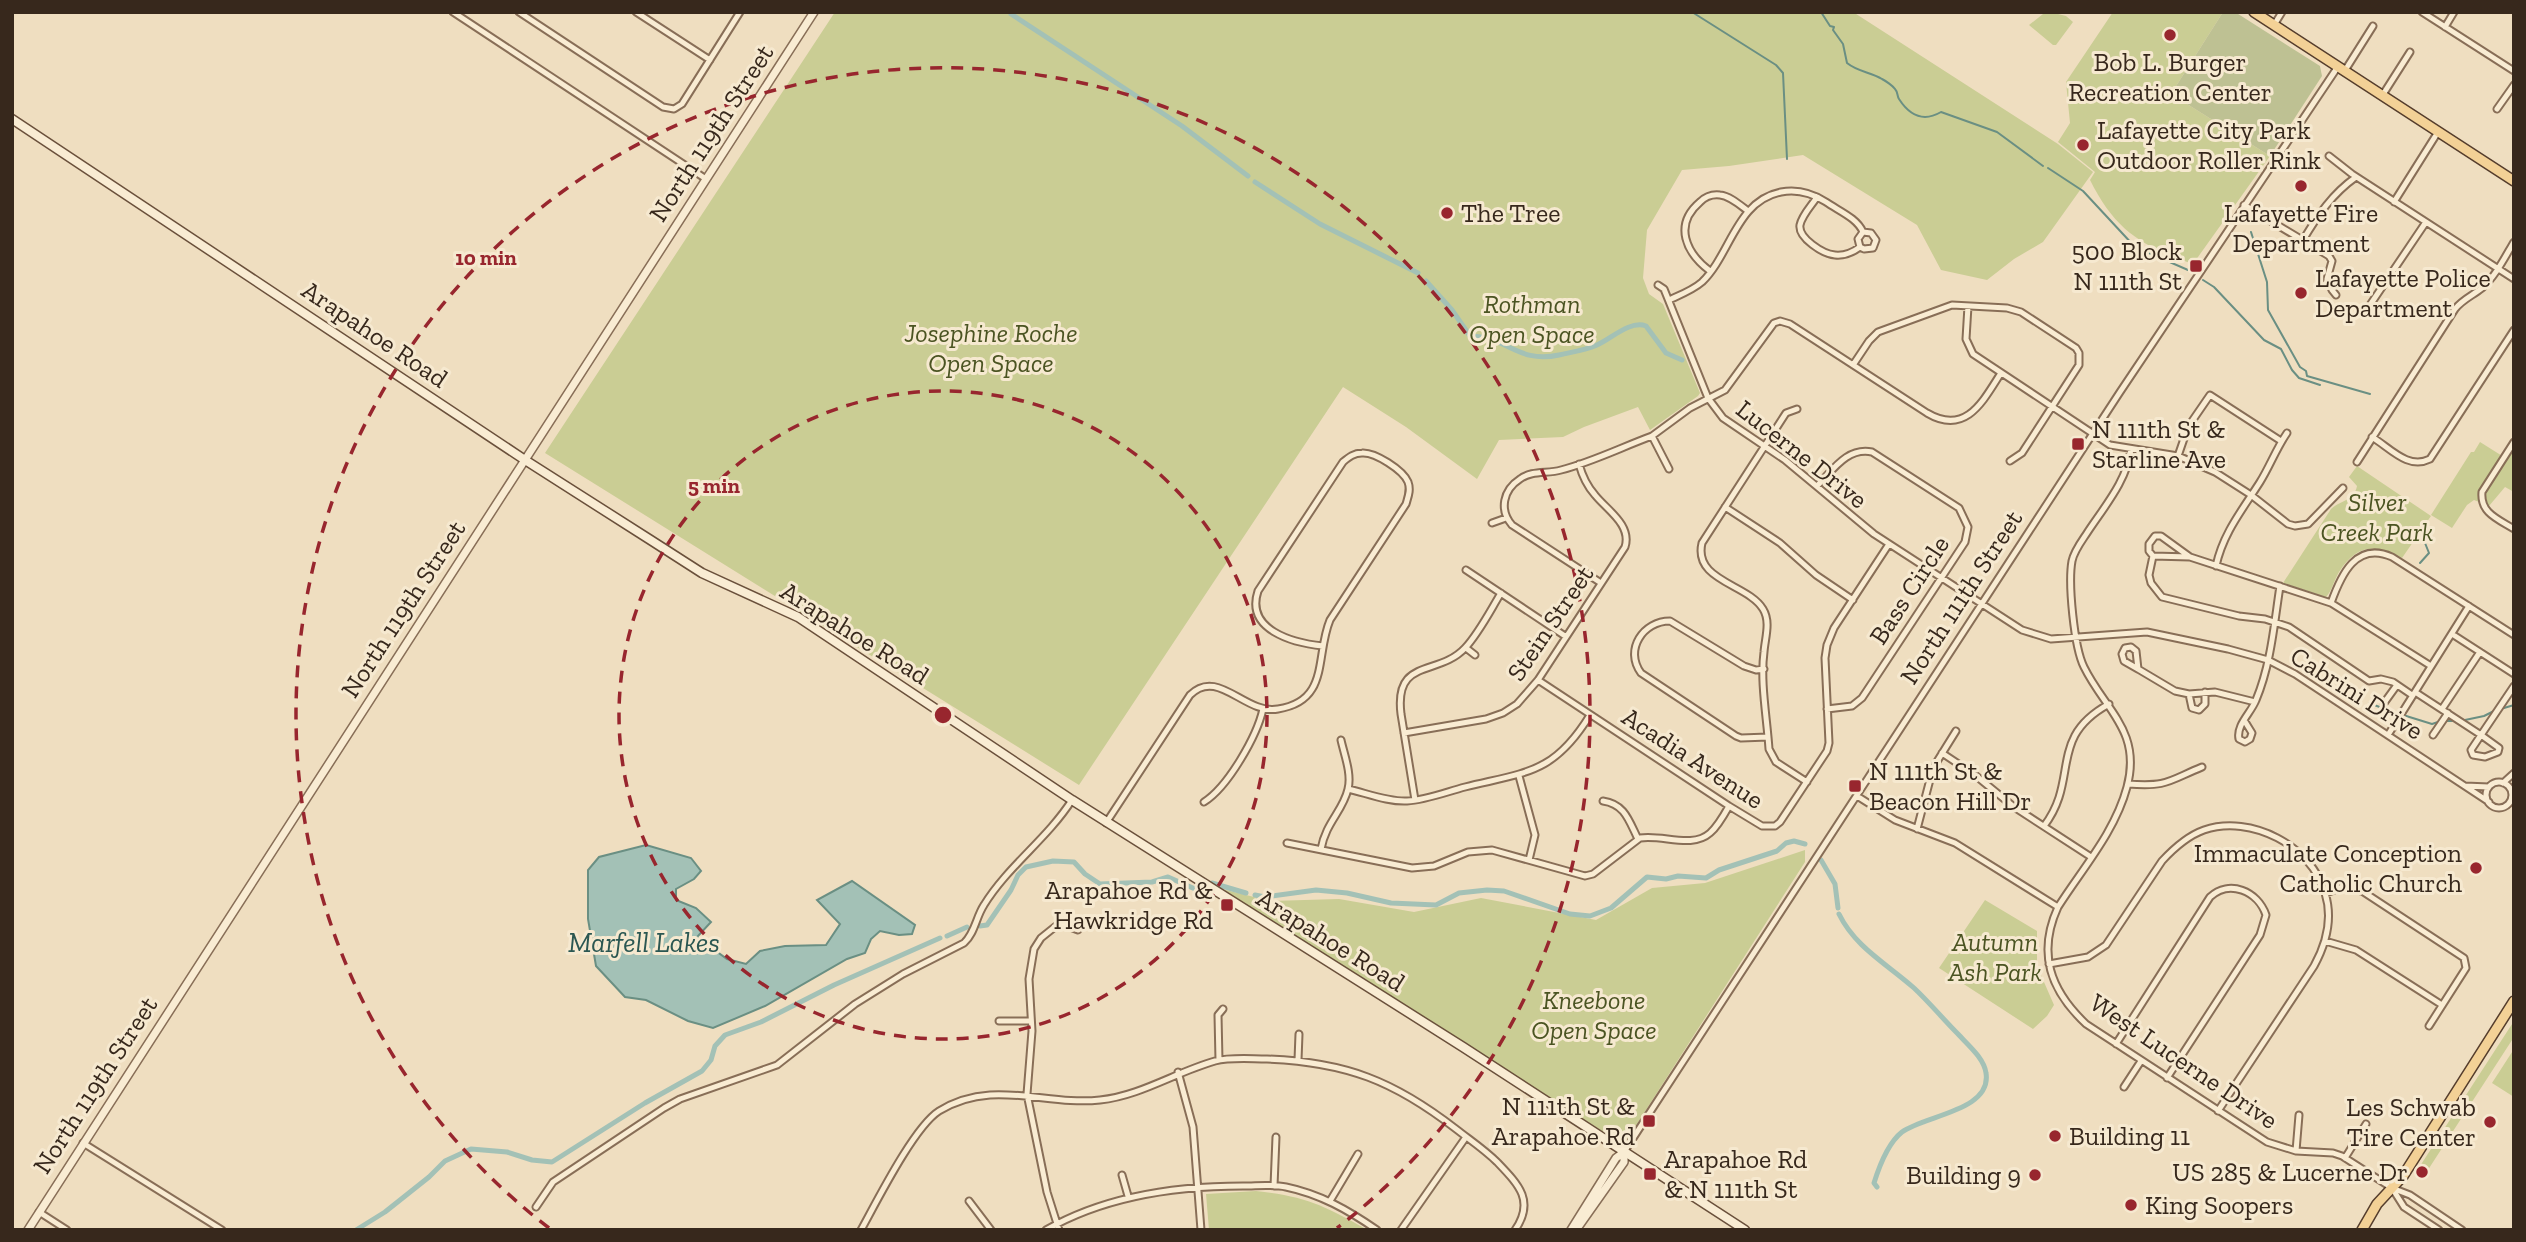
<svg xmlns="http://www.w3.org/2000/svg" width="2526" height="1242" font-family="'Zilla Slab',serif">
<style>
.green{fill:#cacd94}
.cemetery{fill:#bec193}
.water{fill:#a3c1b6;stroke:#6a8f83;stroke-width:2}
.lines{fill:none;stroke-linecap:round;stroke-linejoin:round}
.stream{stroke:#6a8f83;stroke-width:2}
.canal{stroke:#a3c1b6;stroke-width:5}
.minor-casing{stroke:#886e57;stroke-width:9}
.tertiary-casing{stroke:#886e57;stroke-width:10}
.secondary-casing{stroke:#6a503b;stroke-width:11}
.primary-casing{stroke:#553d2c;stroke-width:12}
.minor{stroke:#f9ecd3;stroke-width:5}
.tertiary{stroke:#f9ecd3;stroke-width:7}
.secondary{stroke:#f9ecd3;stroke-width:8}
.primary{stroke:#f3d196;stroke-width:9}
.ring{fill:none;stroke:#98262e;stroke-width:3.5;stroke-dasharray:12 9}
.poi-dot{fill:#98262e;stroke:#f6e9d0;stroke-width:2.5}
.labels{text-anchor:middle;stroke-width:6;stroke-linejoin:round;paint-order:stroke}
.poi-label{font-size:26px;fill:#37281c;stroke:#f6e9d0;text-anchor:start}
.street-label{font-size:26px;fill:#37281c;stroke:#f6e9d0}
.park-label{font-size:26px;font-style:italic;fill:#4b5422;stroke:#f6e9d0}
.water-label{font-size:28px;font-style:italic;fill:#2b5752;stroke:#f6e9d0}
.centre{fill:#98262e;stroke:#f6e9d0;stroke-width:3.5}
.ring-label{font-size:21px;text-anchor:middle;font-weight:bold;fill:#98262e;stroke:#f6e9d0;stroke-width:6;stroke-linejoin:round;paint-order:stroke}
</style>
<rect width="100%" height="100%" fill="#efdec0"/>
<path class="green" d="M835,12H1853L2058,144L2093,172L2043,242L2014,259L1987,280L1941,270L1917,225L1803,155L1729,166L1682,170L1647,230L1643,278L1649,294L1663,304L1700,393L1698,396L1650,430L1638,407L1584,427L1563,437L1499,440L1477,479L1406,427L1343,387L1079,785L545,453Z
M2050,12L2066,16L2073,22L2056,45H2053L2029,25L2043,14Z
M2113,12H2223L2171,94L2270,156L2193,264C2141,246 2115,230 2090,180L2095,172L2058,142L2070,123L2066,82Z
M2480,442L2507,459L2514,450V492L2505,487L2489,506L2474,500L2467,505L2452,528L2431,515L2471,452H2474Z
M2357,466L2431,516L2402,558C2374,544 2357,544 2339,572C2334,580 2332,591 2326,597L2283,583L2331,509C2341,500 2354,501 2357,486L2349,477Z
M1805,850V862L1628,1138L1618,1141L1222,889L1270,901L1339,899L1414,912L1481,898L1596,920L1652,888L1705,883Z
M1985,900L2037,931V966L2054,1005L2047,1016L2033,1029L1939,968Z
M2514,1021V1037L2424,1176L2419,1173L2424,1170L2420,1166Z
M2514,1049V1097L2492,1083Z
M1256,1191C1306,1196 1325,1206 1368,1230H1209L1206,1194Z"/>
<path class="cemetery" d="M2223,12H2235L2320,66L2322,76L2270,156L2171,94Z"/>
<path class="water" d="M646,845L691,858L701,871L694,879L676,889V900L696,908L711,922L697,937L727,959L746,964L760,951L785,946L826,945L840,924L817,900L852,881L915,925L912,934L899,935L880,931L871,939L865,953L847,959L765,1006L713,1028L688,1021L646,1000L625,997L596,966L588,919V870L599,857Z"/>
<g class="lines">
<path class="stream" d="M1692,12L1776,65L1783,73L1787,159
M1821,12L1830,26L1834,27L1833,30L1843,44L1847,63C1858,72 1871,72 1882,79C1886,81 1893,86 1895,89C1898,92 1897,96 1899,99C1910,116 1924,122 1941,112L1997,132L2043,166
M2048,168L2083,191L2135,247L2188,270
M2251,232L2267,282L2268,310L2300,367L2306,371L2307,376L2370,394
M2203,280L2214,287L2264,340L2281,349L2292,370L2299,378L2320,385
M2420,563L2429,553L2425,543
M2369,703L2398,714
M2504,708L2514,705
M2403,715L2432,724L2438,722
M2465,720L2484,716L2494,711
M2447,721H2452"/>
<path class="canal" d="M1011,14L1182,126L1248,176
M1255,182L1320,224L1418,273
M1426,281L1452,310L1470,336C1508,337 1518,364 1559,355C1572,352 1586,350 1597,345C1611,339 1630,320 1646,326L1666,353L1682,360
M1821,860L1835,884L1838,908
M1212,883L1246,893
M1255,895L1265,897L1316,890L1347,893L1391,903L1436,905L1459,893L1487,890L1504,891L1570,914L1590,916L1611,908L1647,877L1666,879L1678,876L1706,878L1719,870L1777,851L1786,843L1794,841L1805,844
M1839,914C1855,947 1887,964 1914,988C1929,1002 1943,1019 1958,1034C1968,1045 1984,1058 1986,1073C1992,1111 1925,1115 1902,1132C1888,1143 1879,1167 1874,1183L1877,1187
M980,926L987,925L1011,890L1018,875L1026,867L1053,861L1074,862L1085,874L1100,884L1152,882L1168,877L1204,893L1208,891
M947,936L967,927
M356,1230L385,1212L429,1177L445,1161L471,1149L507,1152L532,1160L552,1162L645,1103L702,1071L711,1060L715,1046L725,1035L761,1022L834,985L940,938"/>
<g class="minor-casing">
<path id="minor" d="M453,12L706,179
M519,12L663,107L674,109L682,104L740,12
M636,12L710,60
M2422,12L2514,71
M2274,25L2282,12
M2445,27L2454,12
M2344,72L2373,26
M2382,96L2410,52
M2497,109L2514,85
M2329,156L2352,174L2514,279
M1817,197C1812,205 1802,215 1800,225C1798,238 1823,254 1835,255C1845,256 1852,253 1860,247L1864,249L1873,248L1876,240L1871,233L1863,232L1858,239L1860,247
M2394,202L2438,132
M2244,205L2329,256L2332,261L2327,279L2332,290L2336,295
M2303,240C2318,215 2332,194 2356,177
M1710,271C1686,253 1673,225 1700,202C1705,197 1712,194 1720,195C1730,196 1740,205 1748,211
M1658,285L1664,289L1708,398L1723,418L1785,460L1874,534L2022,630L2051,639L2147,632L2228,649L2268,660L2295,674L2489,802
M1669,300C1680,295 1693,290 1702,282C1731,254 1736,201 1781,192C1797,189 1812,193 1826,202C1839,211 1857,218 1863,232
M2370,305L2426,222
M1968,306L1966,339L1973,354L2110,445L2178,456L2215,472L2251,495L2288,524L2295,526L2308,524L2343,488
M1853,365L1869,341L1878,332L1952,305L2007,308L2021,312L2076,348L2079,353V365L2022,453L2010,461
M1797,409L1786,413L1702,543C1693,581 1748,584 1763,609C1771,622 1765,638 1764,652C1760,682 1767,718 1769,749L1776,762L1807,782
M1652,436L1669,469
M2372,437C2390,448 2408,470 2430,459L2514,330
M2514,442L2482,492C2480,513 2498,519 2514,529
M2131,449C2127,481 2104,507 2087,533C2081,542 2074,551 2072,561C2068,583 2074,647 2084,667C2105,710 2142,731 2127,787C2115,832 2082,869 2058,907C2037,953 2050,990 2086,1024L2267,1142L2296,1151L2333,1153L2342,1156L2392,1188L2410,1195L2462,1230
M2178,456L2188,427L2210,395L2281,441
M2357,462L2455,309C2463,299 2472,296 2482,288C2495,277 2505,257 2514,242
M1817,486C1833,470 1847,447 1872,452L1959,508L1968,527L1965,542L1862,698L1852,706L1827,709
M1725,507L1780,543L1816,575L1853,600
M1492,523L1506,518
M2153,556L2149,575L2151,583L2162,597L2239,616L2265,619L2289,627L2369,681L2381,679L2393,682L2412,695
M2190,557L2161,536H2155L2149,544V551L2153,556L2190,557L2331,603L2431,666
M2216,566C2223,533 2243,509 2260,482C2270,466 2276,449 2287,433
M1466,570L1565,636
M1601,583L1512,525C1499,510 1503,490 1520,479C1532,470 1547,474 1561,470C1592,462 1622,447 1652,436L1690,408L1725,390L1774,323L1780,321L1790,324L1927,413C1966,436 1983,401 2001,373
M2331,603C2341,575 2356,541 2392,557L2514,635
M2452,634L2514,674
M1466,648L1475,655
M1764,669L1756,670L1744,666L1670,621C1643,621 1624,650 1641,673L1736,736L1741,738L1768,737
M2138,669L2124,661L2122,654L2125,648L2131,647L2136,651L2138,669L2175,691L2189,694L2215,692L2255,702
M1538,680L1729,806L1762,826H1775L1780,822L1827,751L1829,743L1825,658L1827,645L1834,628L1889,544
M2415,692L2481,735L2514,686
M2189,694L2192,708L2199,710L2205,704V692
M2384,703L2397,685
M2442,709L2480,652
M2244,720L2252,733L2250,739L2245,742L2239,739C2236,725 2251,713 2256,700C2271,664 2274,625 2280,586
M1404,733L1486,719L1503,713L1517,704L1538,680L1625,547C1632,525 1607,510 1595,495C1587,486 1582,475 1579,464
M2388,735L2469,606
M2433,735L2448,713
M2481,735L2499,748L2498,752L2485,757L2473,755L2471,750Z
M1942,753L1975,775L2014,807L2091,857
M1519,776L1535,835L1529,860
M2486 795a13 13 0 1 1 26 0a13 13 0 1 1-26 0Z
M2503,783L2514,773
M2128,784C2168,787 2168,781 2202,767
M2465,786L2489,787
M1348,789C1366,793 1388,802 1407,801C1426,800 1446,792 1465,787C1526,772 1554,774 1590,715
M1857,796L1895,820L1955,843L2058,907
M1415,800L1401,714C1394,657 1438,677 1465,648C1479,633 1490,611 1501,593
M1603,801C1625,804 1629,821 1638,839
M1204,802C1228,787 1257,736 1263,709
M1106,823L1190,695C1218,667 1245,715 1278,709C1330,701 1315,656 1330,620L1406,504C1408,497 1411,490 1408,482C1403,470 1375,452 1362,453C1354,453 1349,457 1343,462L1258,591C1245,630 1293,643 1323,646
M2044,826C2080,779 2047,738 2109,704
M1917,829L1933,768L1956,731
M1287,843L1412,868L1434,866L1468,852L1492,850L1585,876L1593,874L1640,838C1662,834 1692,849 1710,833C1718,826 1724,815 1729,806
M1321,849C1326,822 1343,811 1348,789C1352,774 1344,754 1341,740
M2326,893L2342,887L2362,891L2464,958L2466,968L2429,1026
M2325,941L2356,950L2442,1005
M2049,964L2088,957L2106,945L2162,861C2174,848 2187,836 2204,830C2251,814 2312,846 2325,893C2333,918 2326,944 2314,966L2218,1111
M999,1021H1031
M2116,1044L2210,897C2229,879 2258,891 2266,915L2260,935L2167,1078
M1219,1060L1218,1015L1223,1009
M1298,1060L1299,1034
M1178,1072L1193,1127L1201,1230
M2124,1087L2141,1061
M83,1143L222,1230
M2296,1151L2299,1115
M1624,1152L2120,392L2337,68
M2345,1158L2366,1124
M1122,1175L1128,1196
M1274,1186L1276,1137
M2392,1188L2404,1207L2439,1230
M969,1201L991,1230
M1330,1201L1358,1154
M536,1207L553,1182L664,1108L680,1099L777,1065L855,1004L903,974L964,943C975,933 976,917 984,905C1008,866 1047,839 1072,800
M39,1212L67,1230
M861,1230C877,1201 914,1127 939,1111C992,1078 1045,1106 1100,1100C1140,1096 1176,1072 1215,1061C1231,1057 1250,1059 1267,1059C1346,1062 1394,1081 1456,1129C1470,1140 1485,1150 1497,1162C1519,1185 1535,1201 1515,1230
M1046,1230C1105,1196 1175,1186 1243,1186C1257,1186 1272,1184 1286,1187C1320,1194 1348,1210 1377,1230
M1059,1230L1047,1192L1027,1094L1032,1031L1029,979L1034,949L1041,938L1056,926L1065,925L1078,930
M1401,1230L1466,1137"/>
</g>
<g class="tertiary-casing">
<path id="tertiary" d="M28,1230L814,12
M1571,1230L1616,1158L1624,1152
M1576,1230L1624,1162V1152"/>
</g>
<g class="secondary-casing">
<path id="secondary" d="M12,119L525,460L649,539L702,573L798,617L1072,800L1463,1047L1745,1230"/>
</g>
<g class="primary-casing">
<path id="primary" d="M2254,12L2514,181
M2362,1230L2377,1204L2403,1176L2514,1001"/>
</g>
<use href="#minor" class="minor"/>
<use href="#tertiary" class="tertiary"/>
<use href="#secondary" class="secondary"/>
<use href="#primary" class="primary"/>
</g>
<g class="ring">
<circle cx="943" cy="715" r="324"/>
<path d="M549 1228A647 647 0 1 1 1337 1228"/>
</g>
<g class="poi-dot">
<circle cx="2170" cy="35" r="7"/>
<circle cx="2083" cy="145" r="7"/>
<circle cx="2301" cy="186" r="7"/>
<circle cx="1447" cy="213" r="7"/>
<rect x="2189" y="259" width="14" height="14" rx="3.5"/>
<circle cx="2301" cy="293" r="7"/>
<rect x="2071" y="437" width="14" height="14" rx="3.5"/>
<rect x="1848" y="779" width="14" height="14" rx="3.5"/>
<circle cx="2476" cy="868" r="7"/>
<rect x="1220" y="898" width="14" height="14" rx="3.5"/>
<rect x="1642" y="1114" width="14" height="14" rx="3.5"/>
<circle cx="2490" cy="1122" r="7"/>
<circle cx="2055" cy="1136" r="7"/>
<circle cx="2422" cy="1172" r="7"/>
<rect x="1643" y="1167" width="14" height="14" rx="3.5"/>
<circle cx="2035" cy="1175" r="7"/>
<circle cx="2131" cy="1205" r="7"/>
</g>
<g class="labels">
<g class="poi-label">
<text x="2170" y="71" text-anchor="middle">Bob L. Burger<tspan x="2170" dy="30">Recreation Center</tspan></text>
<text x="2097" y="139">Lafayette City Park<tspan x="2097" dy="30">Outdoor Roller Rink</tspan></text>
<text x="1461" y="222">The Tree</text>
<text x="2301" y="222" text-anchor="middle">Lafayette Fire<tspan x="2301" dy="30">Department</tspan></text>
<text x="2182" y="260" text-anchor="end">500 Block<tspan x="2182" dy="30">N 111th St</tspan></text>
<text x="2315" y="287">Lafayette Police<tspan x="2315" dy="30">Department</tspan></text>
<text x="2092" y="438">N 111th St &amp;<tspan x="2092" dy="30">Starline Ave</tspan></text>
<text x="1869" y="780">N 111th St &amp;<tspan x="1869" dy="30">Beacon Hill Dr</tspan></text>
<text x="2462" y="862" text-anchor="end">Immaculate Conception<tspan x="2462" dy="30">Catholic Church</tspan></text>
<text x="1213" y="899" text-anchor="end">Arapahoe Rd &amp;<tspan x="1213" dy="30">Hawkridge Rd</tspan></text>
<text x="1635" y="1115" text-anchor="end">N 111th St &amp;<tspan x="1635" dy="30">Arapahoe Rd</tspan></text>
<text x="2476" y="1116" text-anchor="end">Les Schwab<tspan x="2476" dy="30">Tire Center</tspan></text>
<text x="2069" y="1145">Building 11</text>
<text x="1664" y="1168">Arapahoe Rd<tspan x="1664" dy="30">&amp; N 111th St</tspan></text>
<text x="2408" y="1181" text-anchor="end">US 285 &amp; Lucerne Dr</text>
<text x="2021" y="1184" text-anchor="end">Building 9</text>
<text x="2145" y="1214">King Soopers</text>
</g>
<g class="street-label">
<text transform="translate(711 133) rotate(-57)" y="9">North 119th Street</text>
<text transform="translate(375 334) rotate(34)" y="9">Arapahoe Road</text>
<text transform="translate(1802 454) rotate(38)" y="9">Lucerne Drive</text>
<text transform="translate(1909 590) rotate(-57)" y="9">Bass Circle</text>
<text transform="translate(1961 597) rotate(-57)" y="9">North 111th Street</text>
<text transform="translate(403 609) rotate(-57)" y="9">North 119th Street</text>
<text transform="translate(1550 623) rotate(-56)" y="9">Stein Street</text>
<text transform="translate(855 633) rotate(32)" y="9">Arapahoe Road</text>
<text transform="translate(2357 693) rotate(32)" y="9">Cabrini Drive</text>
<text transform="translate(1693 758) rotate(33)" y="9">Acadia Avenue</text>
<text transform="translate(1331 940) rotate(32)" y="9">Arapahoe Road</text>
<text transform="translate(2184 1061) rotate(34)" y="9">West Lucerne Drive</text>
<text transform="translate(95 1085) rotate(-57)" y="9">North 119th Street</text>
</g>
<g class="park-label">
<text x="1532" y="313">Rothman<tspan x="1532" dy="30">Open Space</tspan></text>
<text x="991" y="342">Josephine Roche<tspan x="991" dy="30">Open Space</tspan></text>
<text x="2377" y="511">Silver<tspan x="2377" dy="30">Creek Park</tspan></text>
<text x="1995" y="951">Autumn<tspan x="1995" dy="30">Ash Park</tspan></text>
<text x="1594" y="1009">Kneebone<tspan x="1594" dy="30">Open Space</tspan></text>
</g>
<g class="water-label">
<text x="644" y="952">Marfell Lakes</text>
</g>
</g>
<circle cx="943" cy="715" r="10" class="centre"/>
<g class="ring-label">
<text x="486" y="265">10 min</text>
<text x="714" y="493">5 min</text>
</g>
<rect width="2526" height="1242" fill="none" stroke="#37281c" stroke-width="28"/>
</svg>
